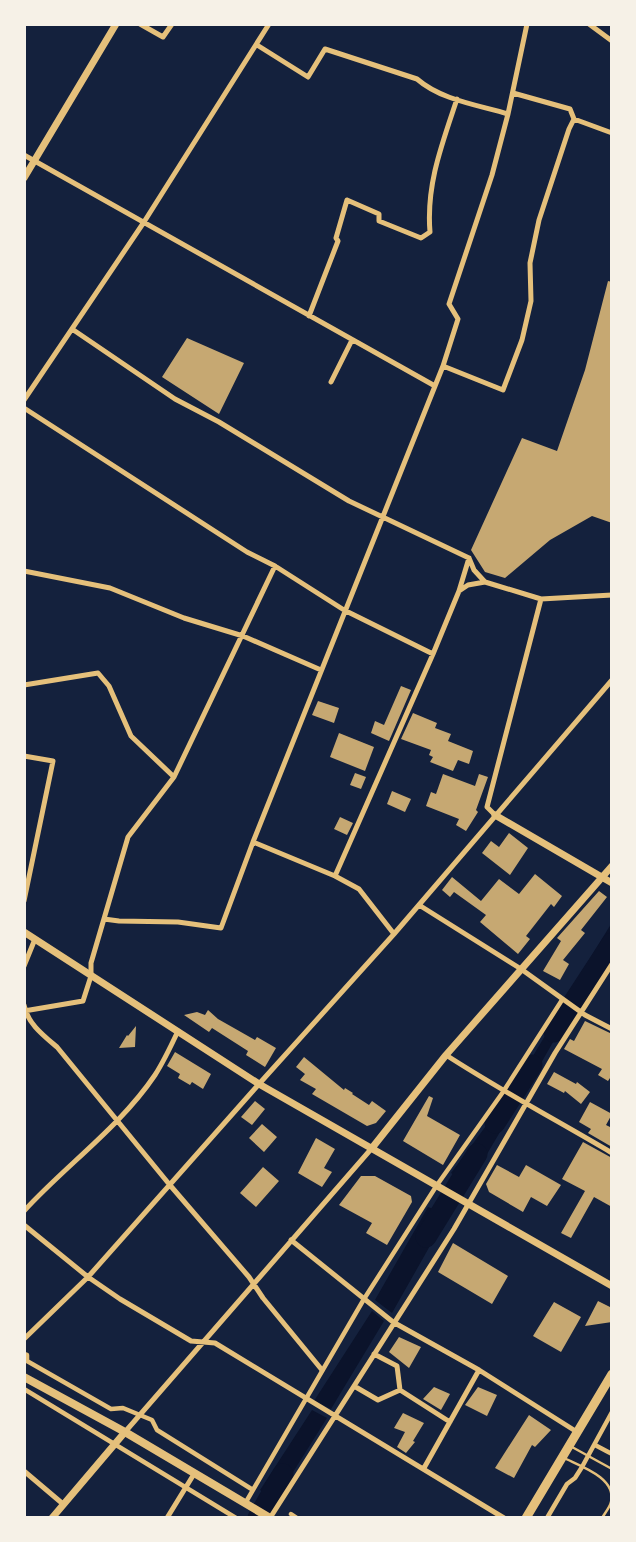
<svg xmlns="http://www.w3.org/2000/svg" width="636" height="1542" font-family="Signika,sans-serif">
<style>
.water{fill:#0b132b}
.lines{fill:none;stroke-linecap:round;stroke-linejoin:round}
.river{stroke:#0b132b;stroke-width:21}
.building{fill:#c6a872}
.service{stroke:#e5c07b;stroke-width:2.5}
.pedestrian{stroke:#e5c07b;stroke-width:4.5}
.minor{stroke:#e5c07b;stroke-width:5}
.tertiary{stroke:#e5c07b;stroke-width:7}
.secondary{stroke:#e5c07b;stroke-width:8}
.primary{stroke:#e5c07b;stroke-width:9}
</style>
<rect width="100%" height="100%" fill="#14213d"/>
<path class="water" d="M611,924V952L584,996L572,988Z
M564,1004L572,1009L525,1091L515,1086Z
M506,1099L517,1103L470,1183L451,1173Z
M428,1207L448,1214L392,1313L375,1300Z
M372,1311L384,1321L331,1409L314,1401Z
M312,1410L327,1418L275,1501L260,1490Z"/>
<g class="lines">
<path class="river" d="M554,1032L612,943
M495,1123L532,1065
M426,1237L477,1154
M258,1518L283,1474"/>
</g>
<path class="building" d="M608,281L612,282V523L592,516L550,540L505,578L485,572L471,550L522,438L557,451L585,370Z
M187,338L244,363L219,414L162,377Z
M401,686L411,690L389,741L371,733L375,721L384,725Z
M318,701L339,708L334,723L312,715Z
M413,713L437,723L435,728L451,734L448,741L473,751L469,764L458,760L453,771L430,762L433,757L429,755L431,750L401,739Z
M339,733L374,747L365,771L330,757Z
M355,773L366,777L361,789L350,785Z
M443,774L475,786L479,774L488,777L476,810L478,812L466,831L456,825L459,819L426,806L431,792L436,794Z
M392,791L411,799L405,812L387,804Z
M340,817L353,823L347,835L334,829Z
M509,833L528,848L510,875L482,853L491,841L499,847Z
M535,874L562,896L554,907L551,904L526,936L530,939L518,954L480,922L486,915L454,892L450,897L442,890L452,877L481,901L499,879L519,894Z
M599,891L607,897L581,930L585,933L563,960L569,964L560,980L543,971L561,941L557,938Z
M208,1010L218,1019L255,1040L257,1037L276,1048L265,1067L246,1055L248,1051L212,1028L209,1032L184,1015L197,1012L205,1015Z
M585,1021L612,1034V1075L608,1081L598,1075L602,1069L564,1049L570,1039L574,1041Z
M136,1026L135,1047L119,1048L127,1035L128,1036Z
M175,1052L211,1074L203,1089L192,1082L190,1085L178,1078L180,1074L167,1066Z
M304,1057L344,1090L345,1088L353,1093L352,1094L369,1105L372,1101L386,1111L376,1123L367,1126L312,1094L316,1089L300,1080L305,1074L296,1067Z
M554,1072L576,1084L577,1082L590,1092L581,1104L565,1091L564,1093L547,1084Z
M429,1096L433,1098L427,1116L460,1135L443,1165L403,1141Z
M255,1101L265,1109L252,1125L241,1117Z
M590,1102L612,1114L606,1125L612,1128V1147L588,1133L591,1129L579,1122Z
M262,1124L277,1137L264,1152L249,1138Z
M316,1138L335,1149L324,1168L332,1172L322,1187L298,1173Z
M583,1142L612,1158V1207L594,1197L571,1238L561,1233L585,1191L562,1179Z
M497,1165L519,1177L526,1165L561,1185L547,1206L531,1197L523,1212L489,1192L486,1184Z
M263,1167L279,1181L256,1207L240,1193Z
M361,1176H375L411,1196L412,1202L387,1245L366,1233L372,1223L339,1205Z
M453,1243L508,1276L492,1304L438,1272Z
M598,1301L612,1308V1322L585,1326Z
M554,1302L581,1317L561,1352L533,1336Z
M399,1337L421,1347L409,1368L389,1352Z
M434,1387L450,1394L441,1410L423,1399Z
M478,1387L497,1395L487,1416L465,1405Z
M403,1413L424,1423L413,1441L415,1442L406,1453L397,1447L405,1432L394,1428Z
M529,1415L551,1430L535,1447L532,1445L514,1478L495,1468Z"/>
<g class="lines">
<path class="service" d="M572,1447L612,1469
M564,1458C580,1466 617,1478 611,1502C610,1507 605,1513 602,1518"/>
<path class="pedestrian" d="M24,1354L27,1355V1361L111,1409L123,1408L152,1420L157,1430L253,1490
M24,1389L236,1518
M595,1445L612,1454
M246,1502L364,1299L437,1185L503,1092L562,1000
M291,1514L297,1518
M547,1518L567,1484L575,1478L582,1467L612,1412"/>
<path class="minor" d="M140,24L163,37L172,24
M589,24L612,41
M257,45L308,77L325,49L417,79C441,100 478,105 508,114
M513,93L570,109L574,119
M24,155L435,386
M309,316L338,241L336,238L347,200L379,214V221L421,238L430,232C426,185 442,144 457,99
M72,329L175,399L219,422L349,501L469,558L474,570L485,582L541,599L612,595
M443,366L503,390L522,340L531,301L530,263L539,220L569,129L574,119L612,133
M331,382L352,340
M24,400L144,222L269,24
M24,408L247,552L275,566L344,610L433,654
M24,571L110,588L184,618L243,636L321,670
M459,591L468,585L485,582
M24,685L98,673L109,686L131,736L174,777
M24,756L53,761L24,901
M495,815L487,807L541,599
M253,842L335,876
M419,905L521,969L585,1015L612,1029
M104,919L119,921L178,922L221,928L253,842L443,366L458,319L449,304L492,175L508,114L527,24
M394,934L359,889L335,876L433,654L459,591L469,558
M24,966L35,939
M24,1005C27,1023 44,1036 57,1047L169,1184L249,1277L263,1298L322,1370
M24,1011L83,1001L91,976V963L128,837L174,777L275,566
M446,1055C500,1090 556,1120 612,1153
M24,1211C66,1165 120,1127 155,1075C164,1061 171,1046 178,1031
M24,1225L88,1277L120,1299L191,1341L215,1343L504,1518
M291,1240L393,1322L479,1370L577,1432
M24,1339L88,1277L259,1084L394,934L612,680
M374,1354L397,1366L400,1390L450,1422
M354,1386L378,1400L400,1390
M125,1432L372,1148
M424,1468L479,1370
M24,1471L63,1504
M167,1518L194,1474
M270,1518L454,1229L555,1053L612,964"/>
<path class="tertiary" d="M24,178L116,24
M495,815L612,883
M24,932L259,1084L612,1286
M372,1148L446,1055L612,866
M52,1518L125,1432"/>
<path class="secondary" d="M24,1377L125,1432L270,1518"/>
<path class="primary" d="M526,1518L612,1374"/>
</g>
<rect width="636" height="1542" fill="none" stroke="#f6f1e7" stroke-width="52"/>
</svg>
